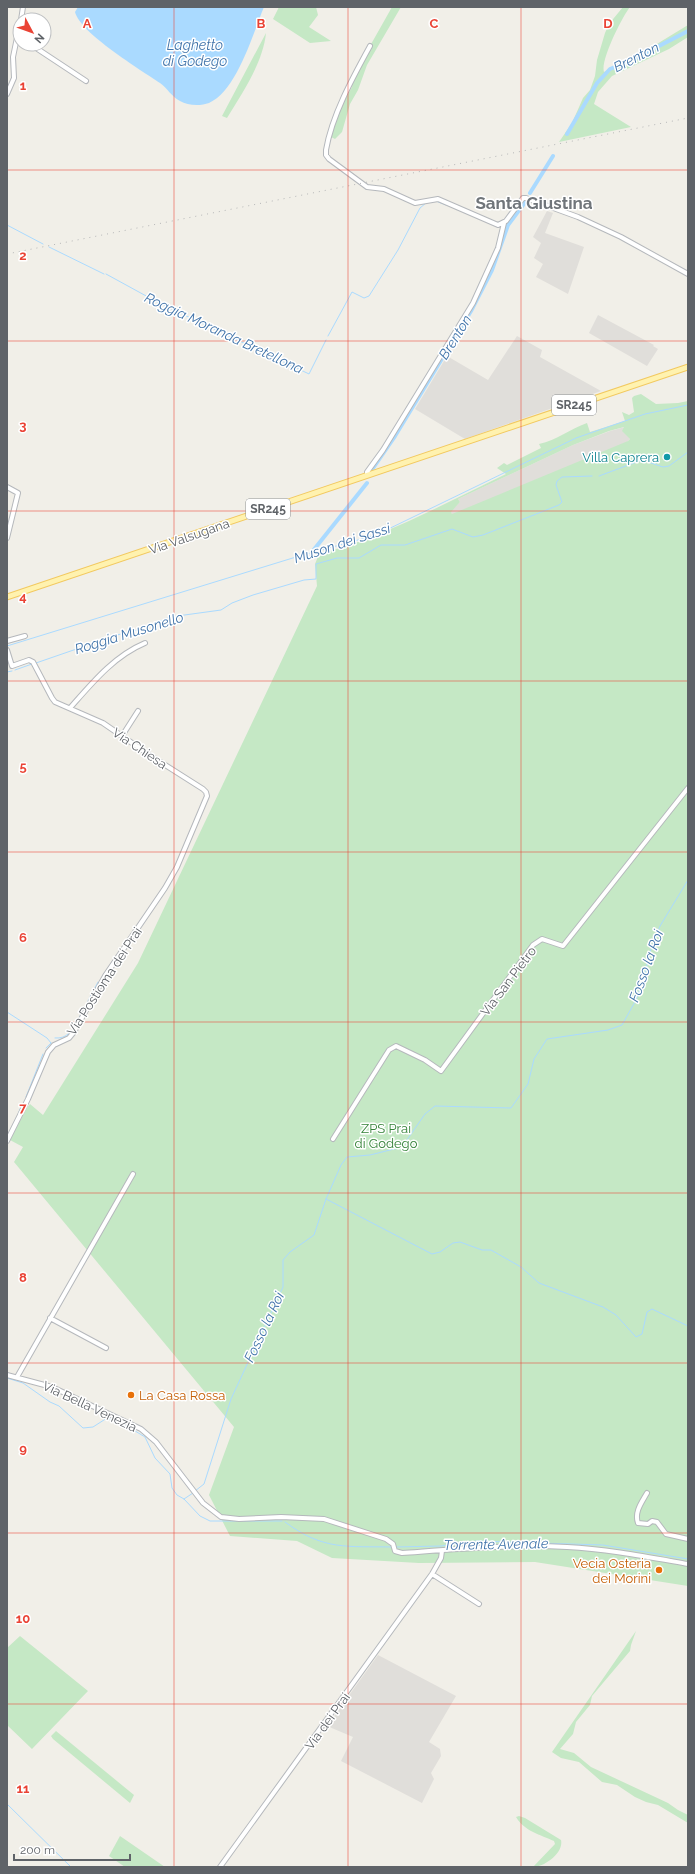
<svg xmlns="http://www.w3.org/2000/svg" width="695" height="1874" font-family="Raleway,sans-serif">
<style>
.industrial{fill:#e0deda}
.green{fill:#c5e8c5;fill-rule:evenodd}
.water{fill:#aadaff}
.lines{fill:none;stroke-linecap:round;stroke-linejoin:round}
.stream{stroke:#aadaff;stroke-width:1}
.canal{stroke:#aadaff;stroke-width:4}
.minor-casing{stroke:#b5b8bc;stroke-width:6}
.major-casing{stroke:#f2c960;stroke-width:7}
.minor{stroke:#fff;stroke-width:4}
.major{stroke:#fff2af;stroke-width:5}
.rail{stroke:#b6b7b8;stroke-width:1;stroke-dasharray:1 5;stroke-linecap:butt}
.grid{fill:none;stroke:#ea4335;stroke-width:1;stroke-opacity:0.55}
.culture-dot{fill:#0f9aa8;stroke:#fff;stroke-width:1.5}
.food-dot{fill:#e8710a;stroke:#fff;stroke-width:1.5}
.labels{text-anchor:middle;stroke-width:3;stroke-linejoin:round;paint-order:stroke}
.shield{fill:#fff;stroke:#8f9295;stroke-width:1}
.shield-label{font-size:12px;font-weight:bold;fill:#5f6368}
.culture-label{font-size:13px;fill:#0d838f;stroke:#fff;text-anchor:end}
.street-label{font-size:13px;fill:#5f6368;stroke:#fff}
.park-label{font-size:13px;fill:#348238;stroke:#fff}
.food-label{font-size:13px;fill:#c56008;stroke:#fff;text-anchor:start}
.water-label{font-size:14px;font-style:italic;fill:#4174aa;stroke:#fff}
.district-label{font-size:17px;font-weight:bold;fill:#70757a;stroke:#fff}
.grid-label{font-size:13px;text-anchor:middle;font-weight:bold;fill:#ea4335;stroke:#fff;stroke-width:3;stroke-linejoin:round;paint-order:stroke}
</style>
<rect width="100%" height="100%" fill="#f1efe8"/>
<path class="industrial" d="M547,211L553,213L545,233L584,247L568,294L536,277L543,264L534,258L541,243L533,237Z
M598,315L654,345L653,346L658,349L647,366L589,333Z
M517,336L542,350L540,357L601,391L465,439L415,409L447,356L488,380Z
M625,427L630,439L620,449L457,518L450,512L460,502L458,499L573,445L610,431Z
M378,1655L456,1696L429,1742L440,1749L441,1756L431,1773L434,1779L422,1803L341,1761L353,1737L327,1726Z"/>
<path class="green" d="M279,7H316L318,15L309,27L331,41L310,43L273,19Z
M392,7H401L367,65L358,90L350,104L342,132L335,139L329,136L342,105L352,87L353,76L372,48L370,46Z
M623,7H630C622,17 600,61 604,72L642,53L688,25V37L669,49L612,76L598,92L594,104L631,127L559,142L572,123L583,98L590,90L595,76L597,60L605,33L609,24Z
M266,33C263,63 242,93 227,118L222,116Z
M641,394L656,404L678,403L688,401V1586L535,1562L419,1563L332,1558L297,1541L230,1536L209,1495L234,1427L14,1162L23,1147L10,1140L26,1109L30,1104L43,1115L138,963L317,586L315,564L319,554C385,537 445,503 506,474L497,468L504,463L507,465L541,448L539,444C557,440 570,429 587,423L590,432L625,421L622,412L629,415L634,412L632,398L634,396ZM624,427L622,431L630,439L628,441L452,514L451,512L460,502L458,499L573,445L609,431Z
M636,1631L631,1645L630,1651L592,1696L590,1705L576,1722L573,1734L560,1749L574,1753L591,1767L668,1803L678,1810L688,1815V1823L658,1805L646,1802L635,1797L617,1785L602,1782L579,1762L561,1758L552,1752Z
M20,1636L88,1691L32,1749L7,1725V1648Z
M56,1731L134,1795L130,1803L53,1739L51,1736Z
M519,1816L525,1818L561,1840C564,1853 544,1867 533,1867L555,1844L554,1841C541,1835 524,1831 516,1817Z
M120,1836L165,1867H125L109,1856Z"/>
<path class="water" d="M78,7H264C253,33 237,91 209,103C201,106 188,106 180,101C172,97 167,88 160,83C141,70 80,33 75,12Z"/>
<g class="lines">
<path class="stream" d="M436,201L446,205
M7,225L43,244
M49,247L104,274
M106,274L159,303L307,373L309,374L326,340
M328,336L352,292L364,298L369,296L398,250L420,208L426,203
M599,476L642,460L663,467L669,466L688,452
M7,646L296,557L376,535L576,438L645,414L688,405
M36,663L117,635L141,629L170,617L221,610L232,603L253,595L304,580L316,579V564L337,558H359L381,545H405L452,529L473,537L483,535L559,505L562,502L556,485L557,481L562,477L592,476
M15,670L32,664
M7,672L12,671
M7,1012L47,1038L51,1043
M79,1018L98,982
M55,1038C67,1039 72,1031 78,1021
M46,1048L51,1043
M26,1097L43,1054
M19,1112L22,1104
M326,1199L432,1254L440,1252L453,1243L460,1242L482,1250H491L521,1267L539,1283L603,1307L616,1315L636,1337L642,1334L647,1312L652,1309L688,1326
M7,1378L23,1383L50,1402L59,1406L83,1428L93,1427L107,1418L122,1423L145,1437L155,1458L170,1474L172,1488L177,1495L184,1499L200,1516L210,1521H282
M195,1491L204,1484L231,1399L283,1287V1260L290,1252L314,1235L326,1199L341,1165L347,1157L370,1155L402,1147L425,1114L435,1106L511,1108L528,1084L534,1059L547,1039L608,1030L622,1025L636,1000L643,981L650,952L660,926L688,880
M184,1499L193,1493
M285,1522C324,1551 347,1546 393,1547
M396,1547L441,1546L477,1541L603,1545L688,1559
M7,1804L71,1867"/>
<path class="canal" d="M567,134L597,83L610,69L632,60L688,31
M530,193L553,156
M373,468L395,436L471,311L492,270L508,225L526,201
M312,552L367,483"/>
<g class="minor-casing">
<path id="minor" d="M21,20L23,7
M30,44L86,81
M370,46C353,77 332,115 326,150V155L329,159L367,187L384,189L415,203L438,199L498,225L506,221L523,198H526L578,217L621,237L688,274
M7,94L14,78L13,57L20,23
M367,475V472L383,450L473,303L498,248L504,223
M7,487L18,493L7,538
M7,641L25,636
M7,650L12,666L29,660L33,662L52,698L55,702L103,723L151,756L203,789L206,792L207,796L177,867L165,888L105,976L74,1032L69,1038L54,1045L48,1052L28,1099L7,1141
M70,708C92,683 114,656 145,643
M122,736L138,711
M333,1139L389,1050L396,1046L425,1060L441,1071L533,945L542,939L563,946L688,788
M50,1318L106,1348
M7,1375L52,1387L141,1429L156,1442L203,1503L221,1517L239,1519L281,1517L324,1519L386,1539L393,1544L395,1551L402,1553C457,1549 512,1544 567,1547C607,1549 648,1557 688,1564
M17,1377L133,1174
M647,1493C642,1502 634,1512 638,1523L648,1524L652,1521L657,1522L666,1534L688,1539
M432,1574L479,1604
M220,1867L432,1574L441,1558L442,1551"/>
</g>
<g class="major-casing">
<path id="major" d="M7,597L688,367"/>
</g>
<use href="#minor" class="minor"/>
<use href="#major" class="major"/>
<path class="rail" d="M7,254L688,118"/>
</g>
<path class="grid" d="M174,7V1867M348,7V1867M521,7V1867M7,170H688M7,341H688M7,511H688M7,681H688M7,852H688M7,1022H688M7,1193H688M7,1363H688M7,1533H688M7,1704H688"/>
<circle class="culture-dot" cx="667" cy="457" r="4"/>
<g class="food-dot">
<circle cx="131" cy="1395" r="4"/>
<circle cx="659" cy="1570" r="4"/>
</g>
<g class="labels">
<g class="shield">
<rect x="552" y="395" width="44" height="20" rx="3"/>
<rect x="246" y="499" width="44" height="20" rx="3"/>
</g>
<g class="shield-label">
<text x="574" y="409">SR245</text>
<text x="268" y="513">SR245</text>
</g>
<g class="culture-label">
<text x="659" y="462">Villa Caprera</text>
</g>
<g class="street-label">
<text transform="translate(189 536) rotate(-19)" y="5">Via Valsugana</text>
<text transform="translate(140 748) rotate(34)" y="5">Via Chiesa</text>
<text transform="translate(104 981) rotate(-57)" y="5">Via Postioma dei Prai</text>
<text transform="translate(508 981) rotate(-53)" y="5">Via San Pietro</text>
<text transform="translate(90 1406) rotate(25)" y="5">Via Bella Venezia</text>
<text transform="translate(327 1721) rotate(-54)" y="5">Via dei Prai</text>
</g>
<g class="park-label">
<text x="386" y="1133">ZPS Prai<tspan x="386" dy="15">di Godego</tspan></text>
</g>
<g class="food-label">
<text x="139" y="1400">La Casa Rossa</text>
<text x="651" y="1568" text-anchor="end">Vecia Osteria<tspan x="651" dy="15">dei Morini</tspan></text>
</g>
<g class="water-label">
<text x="195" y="50">Laghetto<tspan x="195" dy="16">di Godego</tspan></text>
<text transform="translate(636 57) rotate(-27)" y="5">Brenton</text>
<text transform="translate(224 333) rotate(25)" y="5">Roggia Moranda Bretellona</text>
<text transform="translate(455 337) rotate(-58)" y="5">Brenton</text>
<text transform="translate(342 543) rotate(-18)" y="5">Muson dei Sassi</text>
<text transform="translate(129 633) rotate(-17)" y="5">Roggia Musonello</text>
<text transform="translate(646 966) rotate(-70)" y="5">Fosso la Roi</text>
<text transform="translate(264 1327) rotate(-65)" y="5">Fosso la Roi</text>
<text transform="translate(496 1544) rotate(-1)" y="5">Torrente Avenale</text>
</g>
<g class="district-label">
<text x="534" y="209">Santa Giustina</text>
</g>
</g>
<g class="grid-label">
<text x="87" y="28">A</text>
<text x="261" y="28">B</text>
<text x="434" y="28">C</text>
<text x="608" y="28">D</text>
<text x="23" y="90">1</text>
<text x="23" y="260">2</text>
<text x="23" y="430">3</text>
<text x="23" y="601">4</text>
<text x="23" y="771">5</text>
<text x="23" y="942">6</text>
<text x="23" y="1112">7</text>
<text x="23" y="1282">8</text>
<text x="23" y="1453">9</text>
<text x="23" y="1623">10</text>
<text x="23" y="1793">11</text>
</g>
<rect width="695" height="1874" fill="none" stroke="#5f6368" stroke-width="16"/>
<g transform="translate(32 32) rotate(131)"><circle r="19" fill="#ffffff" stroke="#bfc1c3"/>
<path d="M0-3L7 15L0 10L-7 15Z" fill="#ea4335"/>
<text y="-6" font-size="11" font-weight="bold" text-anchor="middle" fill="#5f6368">N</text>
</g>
<path d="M14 1854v6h116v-6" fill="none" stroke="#5f6368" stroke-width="2"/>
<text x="20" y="1854" font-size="12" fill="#5f6368" stroke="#ffffff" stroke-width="3" paint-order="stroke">200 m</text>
</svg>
